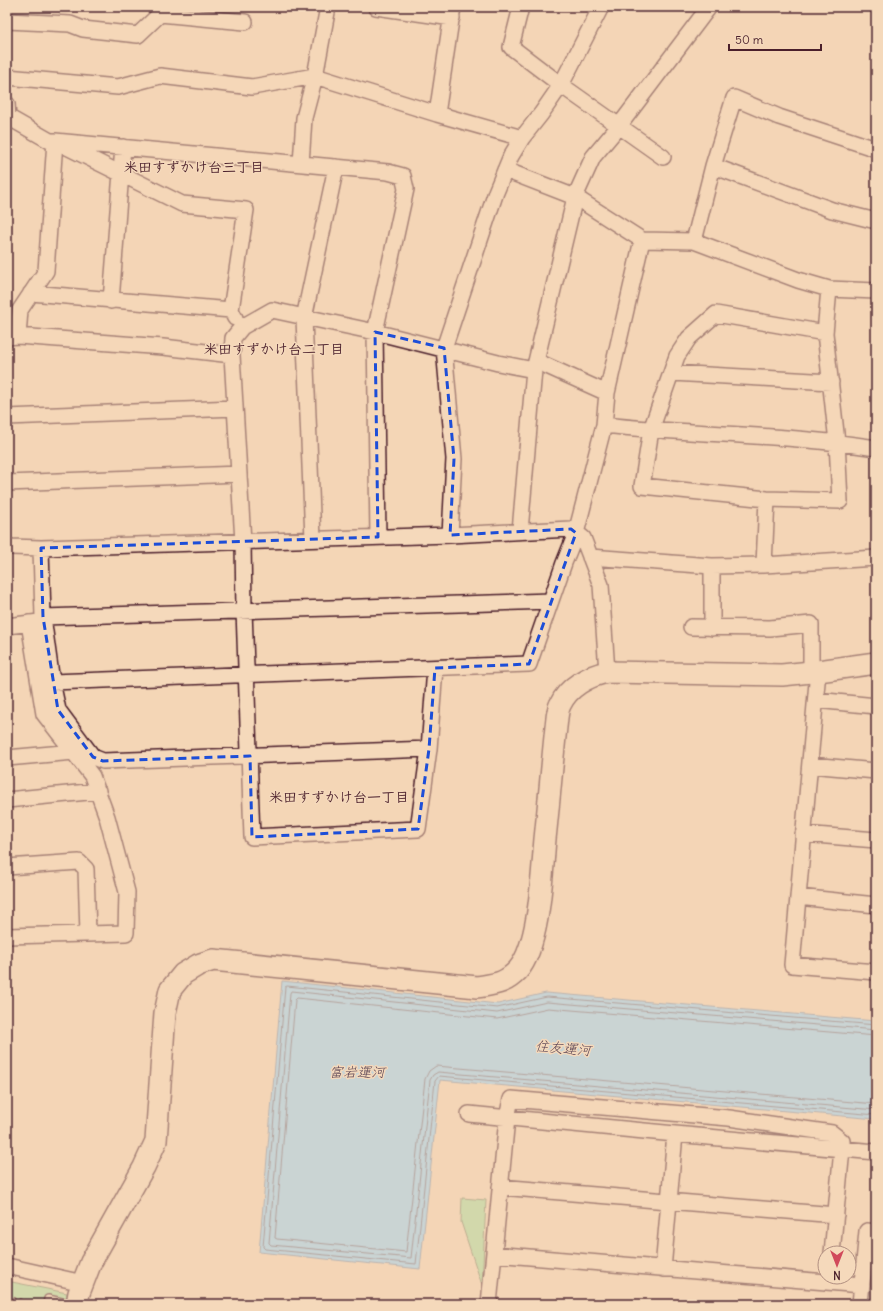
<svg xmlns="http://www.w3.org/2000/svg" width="883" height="1311" font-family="Delius,'Klee One',sans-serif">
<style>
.green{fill:#a8dc9e;stroke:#797e64}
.water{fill:#97d2f7;stroke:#788aa5}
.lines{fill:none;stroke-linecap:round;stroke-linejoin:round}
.shore{stroke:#69677d;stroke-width:1}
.lane-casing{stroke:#4a1f2b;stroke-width:10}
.street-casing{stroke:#4a1f2b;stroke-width:18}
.secondary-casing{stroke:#4a1f2b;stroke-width:24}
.path{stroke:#4a1f2b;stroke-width:2;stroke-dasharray:3 3;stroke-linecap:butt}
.lane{stroke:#f5d9bb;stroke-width:7}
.street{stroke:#f5d9bb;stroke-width:15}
.secondary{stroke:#f5d9bb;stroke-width:21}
.marked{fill:none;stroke:#1d4ed8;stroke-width:3;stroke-dasharray:8 5;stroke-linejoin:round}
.labels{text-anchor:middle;stroke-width:3;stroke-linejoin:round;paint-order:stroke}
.neighbourhood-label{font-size:14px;font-weight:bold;fill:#4a1f2b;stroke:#f5d9bb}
.water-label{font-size:14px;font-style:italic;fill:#594354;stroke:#f5d9bb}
</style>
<rect width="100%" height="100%" fill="#f4d6b6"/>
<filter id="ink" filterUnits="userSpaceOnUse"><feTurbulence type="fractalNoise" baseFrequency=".025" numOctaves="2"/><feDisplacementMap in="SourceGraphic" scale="8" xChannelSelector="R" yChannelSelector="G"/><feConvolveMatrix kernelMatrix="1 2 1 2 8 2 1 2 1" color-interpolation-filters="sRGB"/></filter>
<g filter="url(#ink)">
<path class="green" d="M462,1198L486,1200L482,1285L461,1222Z
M7,1281L67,1293L65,1304H7Z"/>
<path class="water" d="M282,981L498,1004L546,993L876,1021V1119L440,1080L420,1269L259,1252Z"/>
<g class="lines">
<path class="shore" d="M876,1025L547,997L497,1008L287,986L285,987L263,1247L265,1249L416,1264L435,1081L439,1076L876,1115
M876,1030L547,1002L497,1013L291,991L290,993L269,1243L271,1245L411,1258L430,1080L433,1075L438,1072L876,1110
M876,1036L548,1008L497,1019L297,998L295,1000L275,1238L277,1239L406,1252L425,1079L429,1071L436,1066L876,1104"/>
<g class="lane-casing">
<path id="lane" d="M47,1304L48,1299L71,1304"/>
</g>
<g class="street-casing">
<path id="street" d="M376,7L452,18
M521,7L511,47L561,85L663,157
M7,21L70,24L83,29L138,35L160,14L245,22
M7,77L118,87L160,76L252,87L315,76L437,114L522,138
M7,104L8,117L50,141H55L182,204L246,210L231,310
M437,114L453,7
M301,164L304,118L315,76L328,7
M713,166L832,210L876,221
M505,170L575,197L642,240L694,241L798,280L829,289L876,291
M694,241L713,166L734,98L779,117L876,149
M31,293L231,310L235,318
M111,301L123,147
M825,333L716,314L689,338L677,356L651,430L642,486L767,499L840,501L837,442L825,333L829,289
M18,336L20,310L46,271L55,141L388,172L403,176L406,189L375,332L378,537
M7,337L18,336L163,347L232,355
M536,361L607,393
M672,373L831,382
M7,417L235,408
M604,425C694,435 786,434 876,448
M7,483L239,474
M520,531L534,370L575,197L593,157L619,126L709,7
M450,535L454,459L444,348L496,192L511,156L522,138L541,114L561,85L601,7
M313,539L304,318L336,167
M7,545L11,547L41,548L450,535L571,529L583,538L601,585L607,672
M41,548L43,617L52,682L58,710L93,757L103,761L429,749L435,668
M590,557L712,566L764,565L876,558
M764,565L767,499
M712,566V628
M43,617L551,601
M7,626L39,622
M691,627L770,628L811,624V672
M818,671L792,965L876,972
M52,682L529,664L564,563L576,533L604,425L607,393L642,240
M816,700L876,706
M429,749L418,829L252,837L244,610L243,542L232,355L233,338L242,327L272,310L375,332L498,363L534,370
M7,758L74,752
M810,765L876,771
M7,800L98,791
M803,834L876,840
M7,867L79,862L86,869L88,934
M798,897L876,905
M7,936L126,933L127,892L107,817L92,776L44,714L29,623
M469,1114L675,1134L876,1152
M500,1187L836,1215
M494,1254L862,1285
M7,1266L83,1283
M663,1269L675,1134
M489,1304L507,1118L511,1099L729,1118L832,1133L842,1141V1149L832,1253
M860,1304L867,1231L876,1232"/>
</g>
<g class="secondary-casing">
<path id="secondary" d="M77,1304L79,1293L91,1262L144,1167L156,1141L165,1013L170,990L183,974L198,965L213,960L477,987C495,984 505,984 518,970C540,945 542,872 545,839C549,802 552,764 556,727C557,720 557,711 560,705C568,687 588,676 607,672L782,675L811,672L876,663"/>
</g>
<path class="path" d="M7,1296L31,1302"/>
<use href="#lane" class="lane"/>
<use href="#street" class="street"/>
<use href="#secondary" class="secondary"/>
</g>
</g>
<path d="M0 0H883V1311H0ZM375,332L444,348L454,459L450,535L571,529L576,533L529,664L435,668L429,749L418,829L252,837L250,756L103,761L93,757L58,710L43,617L41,548L378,537Z" fill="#f4d6b6" fill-opacity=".55" fill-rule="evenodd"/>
<path class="marked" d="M375,332L444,348L454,459L450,535L571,529L576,533L529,664L435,668L429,749L418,829L252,837L250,756L103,761L93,757L58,710L43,617L41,548L378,537Z"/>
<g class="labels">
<g class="neighbourhood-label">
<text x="194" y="172">米田すずかけ台三丁目</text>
<text x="274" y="354">米田すずかけ台二丁目</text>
<text x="339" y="802">米田すずかけ台一丁目</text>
</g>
<g class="water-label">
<text transform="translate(563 1048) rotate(5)" y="5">住友運河</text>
<text x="357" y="1077">富岩運河</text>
</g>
</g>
<rect width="883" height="1311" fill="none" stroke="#f5d9bb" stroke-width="24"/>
<rect x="12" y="12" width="859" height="1287" fill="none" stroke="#4a1f2b" stroke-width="1.5" filter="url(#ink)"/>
<g transform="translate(837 1265) rotate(180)"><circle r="19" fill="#f5d9bb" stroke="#b18f81"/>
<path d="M0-3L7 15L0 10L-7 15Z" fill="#d1495b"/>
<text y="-6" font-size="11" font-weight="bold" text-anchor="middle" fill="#4a1f2b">N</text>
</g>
<path d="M729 44v6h92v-6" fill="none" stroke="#4a1f2b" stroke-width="2"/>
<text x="735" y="44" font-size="12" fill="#4a1f2b" stroke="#f5d9bb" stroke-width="3" paint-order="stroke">50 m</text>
</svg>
